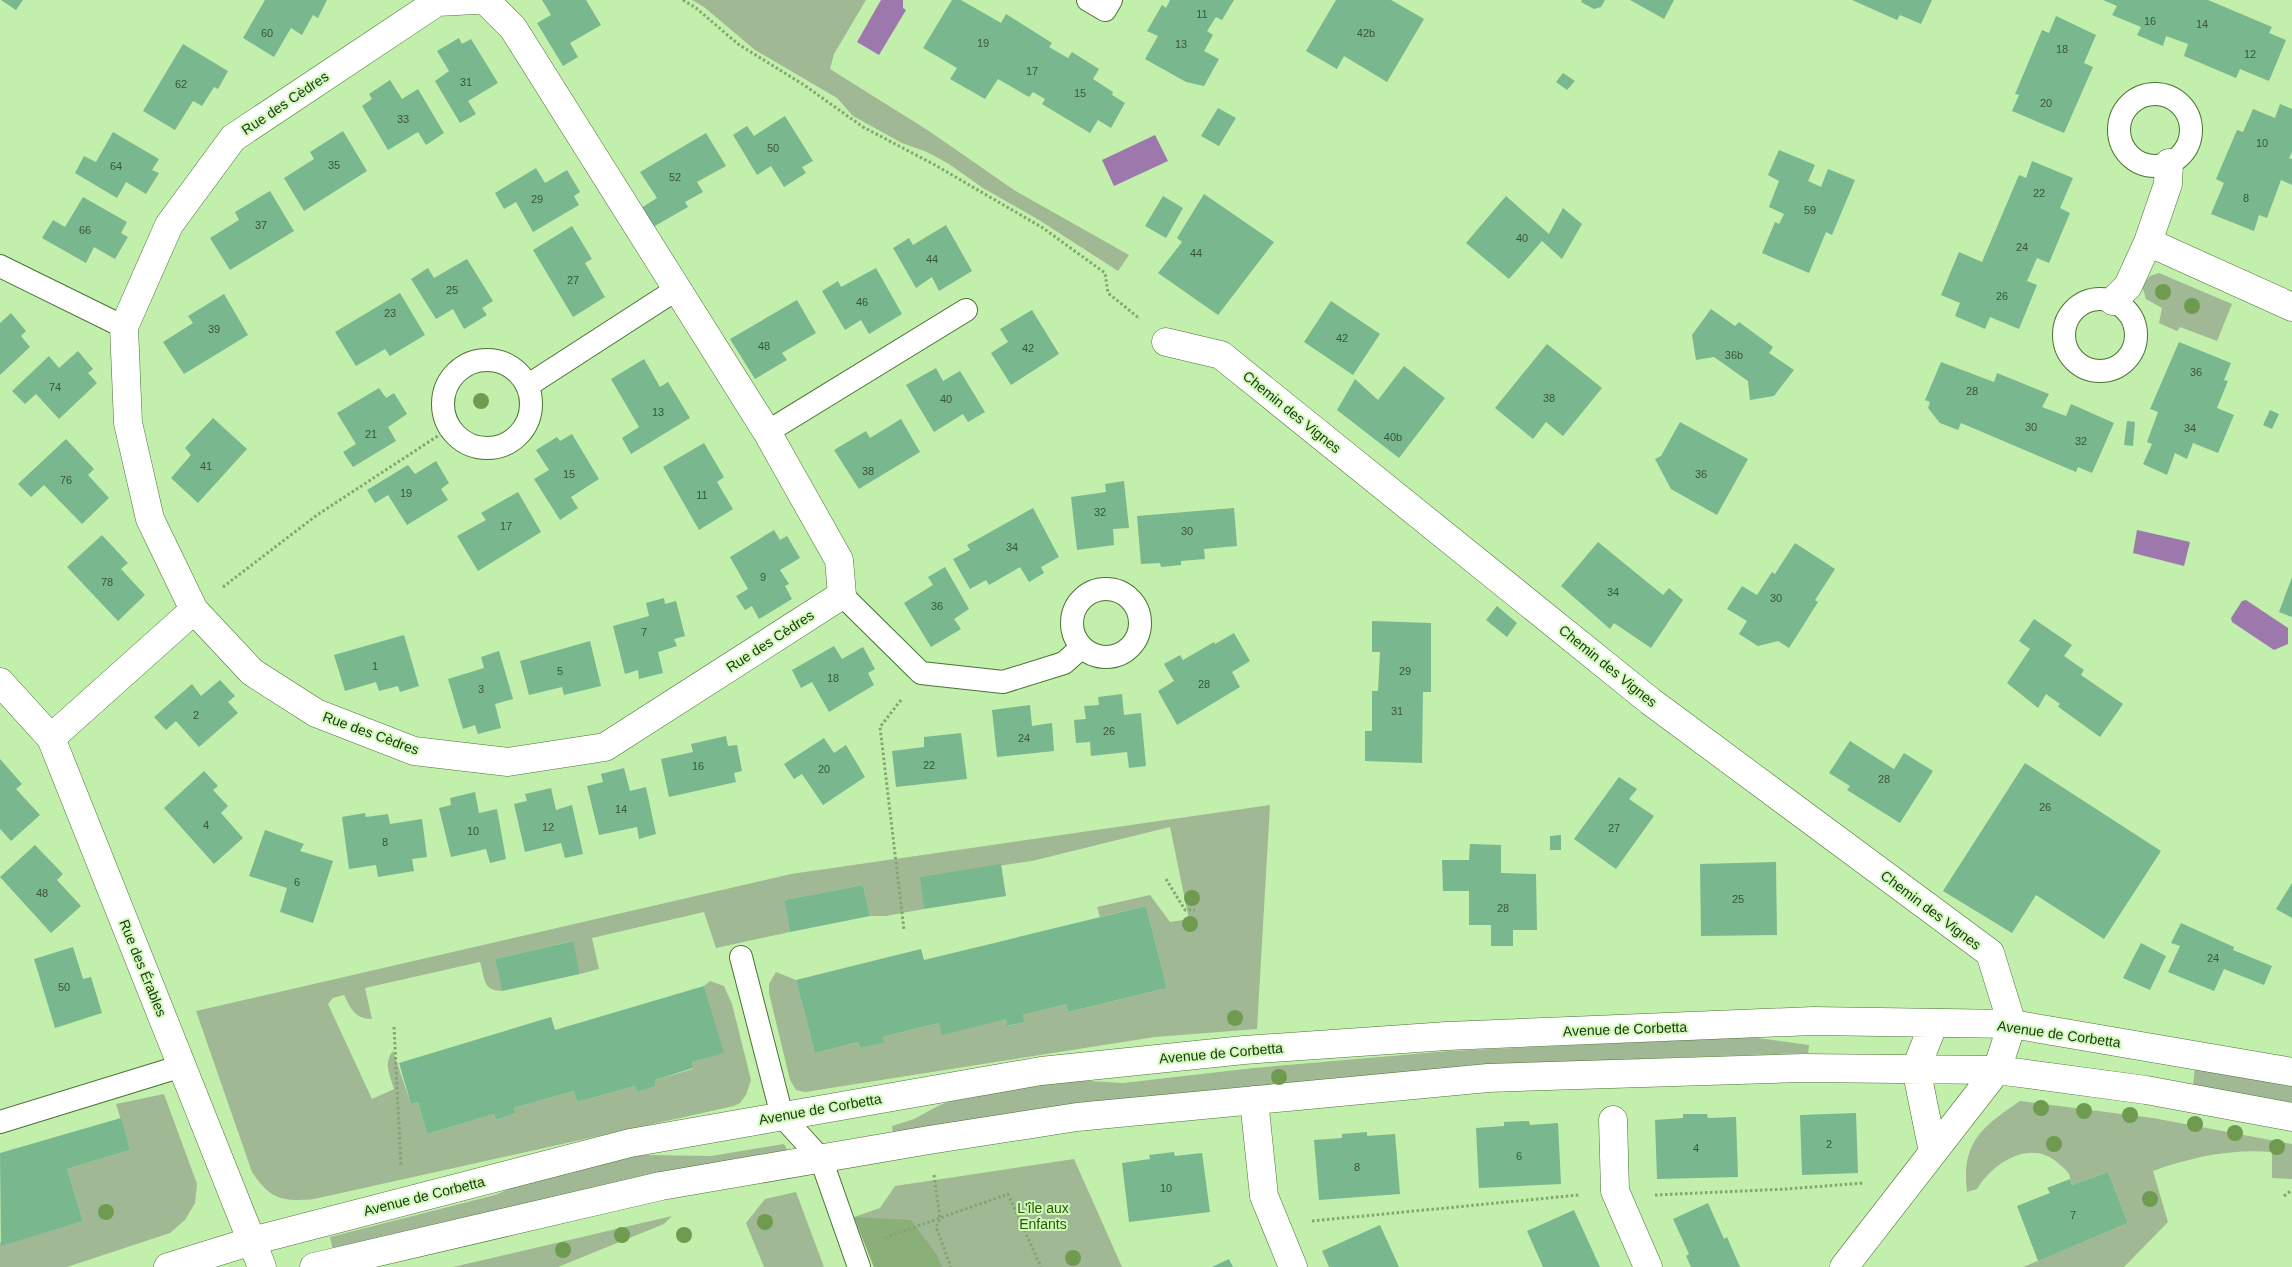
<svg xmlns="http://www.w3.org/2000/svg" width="2292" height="1267" font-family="Arial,sans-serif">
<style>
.green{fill:#a1b895}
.forest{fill:#8baf79}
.water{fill:#9c78ac}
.building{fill:#79b78f}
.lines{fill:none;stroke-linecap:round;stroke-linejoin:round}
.lane-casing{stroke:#4b7234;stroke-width:24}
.street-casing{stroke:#4b7234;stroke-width:29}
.path{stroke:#83a571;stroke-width:3;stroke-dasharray:2.5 2.5;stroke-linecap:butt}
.lane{stroke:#fff;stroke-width:22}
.street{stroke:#fff;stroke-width:28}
.tree{fill:#6f9b50}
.labels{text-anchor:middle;stroke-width:4;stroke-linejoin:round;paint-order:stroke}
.number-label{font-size:11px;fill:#395637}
.street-label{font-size:14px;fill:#24351a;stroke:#cffcb8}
.park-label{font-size:14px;fill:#2b5706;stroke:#cffcb8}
</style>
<rect width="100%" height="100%" fill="#c2efab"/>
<path class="green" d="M692,0H866L834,54L830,69L929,131L1014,190L1129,255L1118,271L1039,220L983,188L949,164L927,152L902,143L853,116L837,98L755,50L704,7Z
M2159,273L2232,304L2217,341L2180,327L2177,331L2159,323L2162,308L2146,299L2142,286L2150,276Z
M1270,805L1257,1029L1155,1037L805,1092L796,1090L790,1080L769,993V984L776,972L796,980L815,1053L858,1042L860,1048L883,1043L882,1037L939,1023L1006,1019L1008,1026L1025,1022L1023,1015L1066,1004L1068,1012L1167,988L1146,906L1100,917L1097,907L1150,895L1170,922L1189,919L1170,827L1032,861L921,877L924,909L886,916H870L863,885L784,900L790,932L716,948L704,912L592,938L599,969L580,974L572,941L495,959L502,991C482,991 485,977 480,962L365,988L372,1019C355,1019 351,1009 344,995L333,998L328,1004L372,1099L394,1089C390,1076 383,1062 393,1051L411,1104L418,1102L427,1134L494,1114L496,1120L516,1113L514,1108L574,1091L577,1102L635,1086L637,1092L656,1086L655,1080L693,1069L692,1062L723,1053L704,986L710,981L724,986L732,1004L751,1080L746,1095L740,1103L734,1106L314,1199C282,1202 270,1199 252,1172L196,1011L791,874Z
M1750,1037L1809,1045L1808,1053L1659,1058L1485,1067L893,1133L892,1126L914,1119L940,1105L970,1094L1073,1080L1123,1083L1254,1068L1449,1051Z
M2195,1067L2292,1085V1103L2193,1085Z
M164,1094L197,1184L195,1203L185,1220L170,1233L67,1267H0V1241L2,1245L83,1221L67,1169L130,1150L116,1104Z
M2020,1101L2153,1118L2292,1144V1179L2272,1178V1152C2230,1149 2192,1157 2153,1171L2168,1222L2124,1267H2023L2128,1223L2108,1172L2072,1185C2071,1181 2070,1177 2069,1174C2067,1170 2061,1166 2058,1163C2031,1138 1992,1163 1977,1189L1967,1192C1961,1142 1982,1127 2020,1101Z
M784,1144L788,1151L334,1255L330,1237L495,1195L514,1187L622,1157L646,1155L711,1156Z
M1074,1159L1122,1267H874L854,1217L880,1208L895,1186Z
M796,1192L824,1267H764L746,1223L765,1199Z
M672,1216L664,1224L558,1267H453Z"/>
<path class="forest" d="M854,1217L911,1220L937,1255L942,1267H874Z"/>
<path class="water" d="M881,0H903V8L906,10L879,55L857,42Z
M1155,135L1168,161L1114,186L1102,160Z
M2137,530L2190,542L2184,566L2133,553Z
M2246,600L2288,628V644L2274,650L2232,622L2231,618L2242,601Z"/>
<path class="building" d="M1,0H23L16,10Z
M265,0H327L318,18L313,15L302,35L291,28L274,57L243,38Z
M542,0H586L601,25L570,43L578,57L563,66L537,23L551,15Z
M952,0H961L1001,23L1006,14L1052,43L1049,47L1068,58L1072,52L1099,69L1093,79L1113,92L1112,95L1125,103L1111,128L1098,120L1090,133L1042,104L1045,99L1033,92L1029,97L998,79L985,99L950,79L957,68L923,48Z
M1170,0H1234L1222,20L1216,17L1207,31L1213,35L1204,51L1219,59L1204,86L1186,82L1145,59L1158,36L1147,31L1162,5L1166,8Z
M1336,0H1391L1424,19L1387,82L1344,56L1337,69L1306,51Z
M1582,0H1605L1601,7L1594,9L1581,2Z
M1630,0H1674L1664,19Z
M1852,0H1932L1921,24L1900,15L1897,20Z
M2103,0H2208L2272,27L2269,33L2286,40L2269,81L2240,69L2236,78L2184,56L2188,44L2166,36L2163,46L2137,35L2141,27L2112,15L2117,6Z
M2056,16L2096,35L2084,63L2093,67L2064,133L2012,111L2019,95L2015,94L2042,30L2049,33Z
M459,38L462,44L471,39L498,83L468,101L476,114L460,123L435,81L449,71L437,51Z
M183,44L228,71L218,89L214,87L202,106L193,101L175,130L143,111Z
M1563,73L1575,81L1567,90L1556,82Z
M390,80L402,99L418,89L444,133L426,145L418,132L388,150L362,106L372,99L369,94Z
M2280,104L2292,109V152L2289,158L2292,159V185L2281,180L2267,218L2259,215L2254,231L2211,214L2224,183L2216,179L2237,130L2243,132L2253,109L2275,118Z
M1218,108L1236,118L1219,146L1201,136Z
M785,116L813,161L802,167L806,173L784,187L771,166L757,175L733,135L747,126L754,136Z
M343,131L367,171L304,211L284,178L314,159L310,152Z
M113,132L159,159L152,170L159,173L146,194L126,182L117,198L75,173L84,156L96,162Z
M706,133L726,166L697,182L703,192L685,202L688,207L653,227L641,208L657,198L640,172Z
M1779,150L1815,165L1808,181L1821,187L1828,169L1855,180L1832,235L1826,232L1809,273L1762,253L1775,222L1779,224L1784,214L1769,207L1779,181L1768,175Z
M2032,161L2073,178L2060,208L2070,213L2049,263L2037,258L2027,281L2037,285L2019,329L1990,317L1985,329L1955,316L1960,303L1941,295L1959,252L1982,262L2019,175L2026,178Z
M536,168L545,183L567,170L580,192L574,196L579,205L533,232L516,202L504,209L495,193Z
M270,191L294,231L230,270L210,238L239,220L235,212Z
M1204,194L1274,242L1218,315L1158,273L1182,242L1177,238Z
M1163,196L1183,208L1166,238L1145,226Z
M1506,196L1549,234L1563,208L1582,224L1562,259L1542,241L1509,279L1466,243Z
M83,197L127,222L121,233L128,237L115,259L94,247L86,263L42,238L53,220L65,227Z
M946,225L972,271L939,291L932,277L916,288L893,248L909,238L913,245Z
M572,226L592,259L585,263L605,297L573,317L533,250Z
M467,259L493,301L482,308L487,315L464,329L453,309L436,319L411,279L428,268L434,278Z
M876,268L902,314L869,334L861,320L845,330L822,291L838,281L841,287Z
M400,293L425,335L390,356L385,349L356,366L335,332Z
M224,294L248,335L184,374L163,342L193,323L188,316Z
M797,300L816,333L782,353L787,360L755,379L730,339Z
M1331,301L1380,334L1353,375L1304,342Z
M1711,309L1735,326L1739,322L1773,347L1769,353L1794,370L1774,396L1750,400L1748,381L1714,357L1696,360L1692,335Z
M1032,310L1059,354L1011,385L991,353L1008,342L1000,329Z
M11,313L26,331L21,336L30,347L0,375V323Z
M2179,342L2231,363L2224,380L2228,381L2217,408L2234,415L2218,453L2193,443L2187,459L2175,453L2167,475L2143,464L2152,444L2147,442L2158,412L2150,409Z
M1547,344L1602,388L1563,436L1546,422L1533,439L1495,408Z
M78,351L93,369L88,373L97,383L59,419L36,394L25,404L12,391L49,356L59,368Z
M644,359L660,387L668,382L690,418L631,454L622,438L639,427L611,379Z
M1941,362L1994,382L1997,373L2049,394L2042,407L2066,416L2071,404L2114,423L2092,473L2078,467L2076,472L1961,423L1958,430L1940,423L1928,408L1930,402L1925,400Z
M1404,366L1445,398L1399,458L1337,410L1355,379L1378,400Z
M936,368L943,381L960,371L985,412L968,422L963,414L934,432L906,385Z
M379,388L386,398L394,393L407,414L388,427L396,441L353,467L343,452L356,444L337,413Z
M2270,410L2279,414L2272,429L2263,425Z
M213,418L247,449L198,503L171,478L191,455L185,448Z
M901,419L920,452L859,489L834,450L866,431L870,438Z
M2127,421L2135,422L2133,446L2124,445Z
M1680,422L1748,459L1717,515L1671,489L1655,459L1661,456Z
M572,434L599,479L571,497L578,508L560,520L534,479L549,470L536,450L557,437L560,441Z
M66,439L94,469L88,475L109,498L82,524L44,485L31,497L18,484Z
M704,443L724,477L717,482L733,509L699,530L663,467Z
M436,461L449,483L441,489L448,500L407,525L388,495L375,503L367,490L408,465L415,474Z
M1124,481L1129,528L1113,529L1114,545L1077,550L1071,497L1106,492L1105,484Z
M518,492L541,532L478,571L457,536L486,520L481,513Z
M1033,508L1059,557L1041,567L1044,573L1029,582L1020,567L989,585L986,580L970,589L953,559L970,550L967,545Z
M1234,508L1237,546L1204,549L1205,559L1181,561V565L1161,567L1160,563L1141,564L1137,516Z
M774,530L780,540L787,536L800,558L780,570L789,584L785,586L792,599L759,619L752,606L745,610L736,596L748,589L730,557Z
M102,535L128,563L121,569L145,595L118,621L67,567Z
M1598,542L1663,595L1669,588L1683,600L1651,648L1614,623L1610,629L1561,586Z
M1795,543L1835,569L1815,600L1818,602L1789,648L1778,641L1758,646L1739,634L1747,621L1727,609L1742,586L1757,595L1772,572L1775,574Z
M945,567L969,609L954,619L961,629L931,647L904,603L933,585L928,577Z
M2292,577V617L2279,612Z
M664,598L665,604L676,601L685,636L674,639L677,646L658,652L663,673L639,679L638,670L625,674L613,626L649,616L646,603Z
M1497,606L1517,623L1507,637L1486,620Z
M2034,619L2072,645L2064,656L2084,670L2081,675L2123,704L2100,737L2060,708L2058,706L2060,704L2046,694L2038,708L2007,683L2030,649L2019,641Z
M1372,621L1431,623V692H1423L1422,763L1365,761V731H1372V691H1378L1380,652H1372Z
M1234,633L1250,661L1232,672L1240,687L1177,725L1158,691L1174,681L1164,664L1180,655L1183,660L1214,642L1215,644Z
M404,635L419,686L400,692L398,686L379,691L376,682L345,691L334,655Z
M590,641L601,686L564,695L562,687L529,695L520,661Z
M834,646L842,659L863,647L875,669L868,673L874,685L829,712L812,682L801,688L792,670Z
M499,651L513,699L495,704L501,728L478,734L475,725L463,729L448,679L484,668L481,657Z
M220,680L235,696L228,702L238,713L199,747L176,721L166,730L154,717L192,684L201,696Z
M1122,694L1124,715L1141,713L1146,766L1129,768L1127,752L1091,756L1090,742L1076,743L1074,720L1086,719L1084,706L1099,705L1098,697Z
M1030,705L1032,726L1052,723L1054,751L997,757L992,710Z
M961,733L967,779L896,787L892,751L924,747V737Z
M726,736L728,746L737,745L742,771L734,773L736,782L669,797L661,759L693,752L691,744Z
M824,738L834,753L846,745L865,777L823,805L802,774L794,779L784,764Z
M1850,741L1894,769L1904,753L1933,771L1900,823L1847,790L1850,786L1829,773Z
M0,759L22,784L16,789L40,815L11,841L0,829Z
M2025,763L2161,851L2104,939L2036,895L2012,933L1943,891Z
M624,768L630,791L646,787L656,834L639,839L637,827L599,835L587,786L603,782L601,774Z
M204,771L218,786L213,790L228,806L221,813L243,838L214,864L164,808Z
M1619,777L1637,789L1629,799L1654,816L1616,869L1574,839Z
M551,788L556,810L572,805L583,854L565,858L561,843L525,852L514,804L527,801L525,794Z
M475,792L479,813L497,809L506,859L490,863L486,849L451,857L439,808L451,805L450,798Z
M365,813L366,817L388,814L390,824L422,819L427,857L412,859L414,871L378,877L376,865L349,869L342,817Z
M265,830L304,844L300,851L333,861L313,923L280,912L287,888L249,876Z
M1561,835V850H1550V836Z
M1470,844L1501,845V873L1536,874L1537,930H1513V946H1491V925H1469V891H1443L1442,860H1469Z
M35,845L63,874L57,880L81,906L51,933L0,877Z
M1776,862L1777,935L1701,936L1700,864Z
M1001,864L1006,896L924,909L920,877Z
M2292,883V918L2276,909Z
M863,885L870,916L790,932L784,900Z
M1146,906L1167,988L1068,1012L1066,1004L1023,1015L1025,1022L1007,1026L1006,1019L942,1035L939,1023L882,1037L884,1043L860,1048L858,1042L815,1053L796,980L921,949L924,960Z
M2181,923L2234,947L2233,950L2272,966L2264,985L2224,969L2214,991L2168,972L2180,946L2171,943Z
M573,941L580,974L502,991L495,959Z
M2141,943L2166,956L2150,990L2123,978Z
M73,947L83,979L91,977L102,1013L55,1028L34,959Z
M704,986L724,1053L692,1062L693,1068L655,1080L656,1086L637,1092L635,1086L577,1102L574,1091L514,1108L516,1113L496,1120L494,1114L427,1134L418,1102L411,1104L399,1063L551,1017L555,1030Z
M1856,1113L1858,1173L1802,1175L1800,1115Z
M1683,1114H1707L1708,1118L1736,1117L1738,1177L1657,1179L1655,1120L1683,1118Z
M121,1118L130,1150L67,1169L83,1221L1,1246L0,1153Z
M1529,1121L1530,1125L1558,1123L1561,1184L1479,1188L1476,1128L1504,1126V1122Z
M1367,1132V1136L1395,1134L1400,1194L1319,1200L1314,1140L1342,1138V1134Z
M1174,1152L1175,1156L1202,1153L1210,1212L1129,1222L1122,1163L1150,1159L1149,1155Z
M2108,1172L2128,1223L2038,1261L2017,1206L2050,1193L2047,1188L2070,1179L2072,1185Z
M1708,1203L1724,1239L1727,1237L1740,1267H1691L1686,1256L1689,1254L1673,1219Z
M1574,1210L1600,1267H1543L1527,1231Z
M1380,1225L1399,1267H1329L1322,1251Z
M1229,1259L1233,1267H1212Z"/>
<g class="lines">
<g class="lane-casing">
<path id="lane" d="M1088,0L1105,10L1111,0
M2119 130a36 36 0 1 1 72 0a36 36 0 1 1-72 0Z
M0,266L124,327
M2064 335a36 36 0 1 1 72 0a36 36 0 1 1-72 0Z
M443 404a44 44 0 1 1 88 0a44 44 0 1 1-88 0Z
M527,386L677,289
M767,432L966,310
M1072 623a34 34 0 1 1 68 0a34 34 0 1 1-68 0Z
M842,595L921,673L1003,682L1064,663L1082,647
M741,957L782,1116L821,1159L859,1267
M0,1122L182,1066"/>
</g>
<g class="street-casing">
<path id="street" d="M476,0L437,2L233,138L169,225L124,327L128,423L150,519L194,610L252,672L316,713L414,751L508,762L605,747L842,595L839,560L767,432L513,28L485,0
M2148,242L2292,307
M2113,301L2128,286L2148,242L2168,184L2169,163
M1166,342L1221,355L1650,701L1990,953L2012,1024
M0,682L51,738L262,1267
M51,738L194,610
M1254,1100L1264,1196L1293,1267
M1613,1120L1615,1191L1648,1267
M1933,1152L1916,1068L1934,1023
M168,1267L252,1241L630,1143L1041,1071L1244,1050L1447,1036L1813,1021L2012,1024L2292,1072
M314,1267L661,1186L929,1140L1077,1117L1488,1078L1803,1068L1997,1070L2146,1090L2292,1117
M1844,1267L1997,1070L2012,1024"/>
</g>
<path class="path" d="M683,0L696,8L738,44L804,85L863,127L935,165L1043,228L1105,273L1108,293L1140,319
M223,587L317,515L450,428
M901,700L880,727L904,930
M1166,879L1185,910H1195
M394,1027L401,1166
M934,1175L940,1218L1008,1194L1041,1267
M1655,1195L1786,1189L1864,1183
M2284,1196L2292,1190
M1312,1221L1579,1195
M885,1238L940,1218L936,1227L951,1267"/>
<use href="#lane" class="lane"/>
<use href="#street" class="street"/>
</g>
<g class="tree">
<circle cx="2163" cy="292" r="8"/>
<circle cx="2192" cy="306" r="8"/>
<circle cx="481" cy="401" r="8"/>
<circle cx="1192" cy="898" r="8"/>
<circle cx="1190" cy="924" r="8"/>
<circle cx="1235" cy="1018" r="8"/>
<circle cx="1279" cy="1077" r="8"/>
<circle cx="2041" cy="1108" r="8"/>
<circle cx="2084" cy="1111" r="8"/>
<circle cx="2130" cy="1115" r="8"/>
<circle cx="2195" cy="1124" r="8"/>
<circle cx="2235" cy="1133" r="8"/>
<circle cx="2054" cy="1144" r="8"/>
<circle cx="2277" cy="1147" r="8"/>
<circle cx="2150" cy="1199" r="8"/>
<circle cx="106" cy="1212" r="8"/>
<circle cx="765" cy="1222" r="8"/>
<circle cx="622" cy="1235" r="8"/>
<circle cx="684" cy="1235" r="8"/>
<circle cx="563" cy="1250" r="8"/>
<circle cx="1073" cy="1258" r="8"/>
</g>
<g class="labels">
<g class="number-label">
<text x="1202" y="18">11</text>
<text x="2150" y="25">16</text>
<text x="2202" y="28">14</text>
<text x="267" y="37">60</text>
<text x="1366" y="37">42b</text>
<text x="983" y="47">19</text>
<text x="1181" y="48">13</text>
<text x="2062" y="53">18</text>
<text x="2250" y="58">12</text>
<text x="1032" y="75">17</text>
<text x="466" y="86">31</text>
<text x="181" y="88">62</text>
<text x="1080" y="97">15</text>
<text x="2046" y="107">20</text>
<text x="403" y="123">33</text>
<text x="2262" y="147">10</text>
<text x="773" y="152">50</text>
<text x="334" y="169">35</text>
<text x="116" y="170">64</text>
<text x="675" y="181">52</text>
<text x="2039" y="197">22</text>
<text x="2246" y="202">8</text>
<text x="537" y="203">29</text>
<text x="1810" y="214">59</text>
<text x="261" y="229">37</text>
<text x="85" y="234">66</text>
<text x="1522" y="242">40</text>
<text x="2022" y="251">24</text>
<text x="1196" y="257">44</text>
<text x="932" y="263">44</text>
<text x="573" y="284">27</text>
<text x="452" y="294">25</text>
<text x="2002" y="300">26</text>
<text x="862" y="306">46</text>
<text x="390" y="317">23</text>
<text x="214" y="333">39</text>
<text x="1342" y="342">42</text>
<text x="764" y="350">48</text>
<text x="1028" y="352">42</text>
<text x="1734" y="359">36b</text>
<text x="2196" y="376">36</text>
<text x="55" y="391">74</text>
<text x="1972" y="395">28</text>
<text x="1549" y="402">38</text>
<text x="946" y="403">40</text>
<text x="658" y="416">13</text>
<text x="2031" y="431">30</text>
<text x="2190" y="432">34</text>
<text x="371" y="438">21</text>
<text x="1393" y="441">40b</text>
<text x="2081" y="445">32</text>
<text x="206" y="470">41</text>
<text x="868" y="475">38</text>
<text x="569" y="478">15</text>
<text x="1701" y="478">36</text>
<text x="66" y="484">76</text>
<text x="406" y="497">19</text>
<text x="702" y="499">11</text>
<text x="1100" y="516">32</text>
<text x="506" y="530">17</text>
<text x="1187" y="535">30</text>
<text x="1012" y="551">34</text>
<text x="763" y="581">9</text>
<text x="107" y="586">78</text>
<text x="1613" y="596">34</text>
<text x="1776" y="602">30</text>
<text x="937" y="610">36</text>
<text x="644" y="636">7</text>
<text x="375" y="670">1</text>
<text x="560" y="675">5</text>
<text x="1405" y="675">29</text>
<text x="833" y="682">18</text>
<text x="1204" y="688">28</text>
<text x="481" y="693">3</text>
<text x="1397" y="715">31</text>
<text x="196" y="719">2</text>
<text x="1109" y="735">26</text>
<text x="1024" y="742">24</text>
<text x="929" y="769">22</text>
<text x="698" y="770">16</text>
<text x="824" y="773">20</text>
<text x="1884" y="783">28</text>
<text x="2045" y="811">26</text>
<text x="621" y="813">14</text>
<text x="206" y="829">4</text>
<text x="548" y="831">12</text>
<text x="1614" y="832">27</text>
<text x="473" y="835">10</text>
<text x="385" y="846">8</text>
<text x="297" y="886">6</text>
<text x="42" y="897">48</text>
<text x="1738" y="903">25</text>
<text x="1503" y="912">28</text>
<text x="2213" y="962">24</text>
<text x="64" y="991">50</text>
<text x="1829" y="1148">2</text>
<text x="1696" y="1152">4</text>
<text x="1519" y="1160">6</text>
<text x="1357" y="1171">8</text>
<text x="1166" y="1192">10</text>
<text x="2073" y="1219">7</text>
</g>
<g class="street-label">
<text transform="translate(285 103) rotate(-34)" y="5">Rue des Cèdres</text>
<text transform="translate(1292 412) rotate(39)" y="5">Chemin des Vignes</text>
<text transform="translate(770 641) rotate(-33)" y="5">Rue des Cèdres</text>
<text transform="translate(1608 666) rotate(39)" y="5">Chemin des Vignes</text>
<text transform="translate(371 733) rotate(20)" y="5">Rue des Cèdres</text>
<text transform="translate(1931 910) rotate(37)" y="5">Chemin des Vignes</text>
<text transform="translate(143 968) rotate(68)" y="5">Rue des Érables</text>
<text transform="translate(1625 1029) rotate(-2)" y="5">Avenue de Corbetta</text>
<text transform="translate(2059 1034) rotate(8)" y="5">Avenue de Corbetta</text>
<text transform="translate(1221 1053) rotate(-5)" y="5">Avenue de Corbetta</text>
<text transform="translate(820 1109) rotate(-10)" y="5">Avenue de Corbetta</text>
<text transform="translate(424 1196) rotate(-14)" y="5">Avenue de Corbetta</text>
</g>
<g class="park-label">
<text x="1043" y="1213">L'île aux<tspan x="1043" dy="16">Enfants</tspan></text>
</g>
</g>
</svg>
